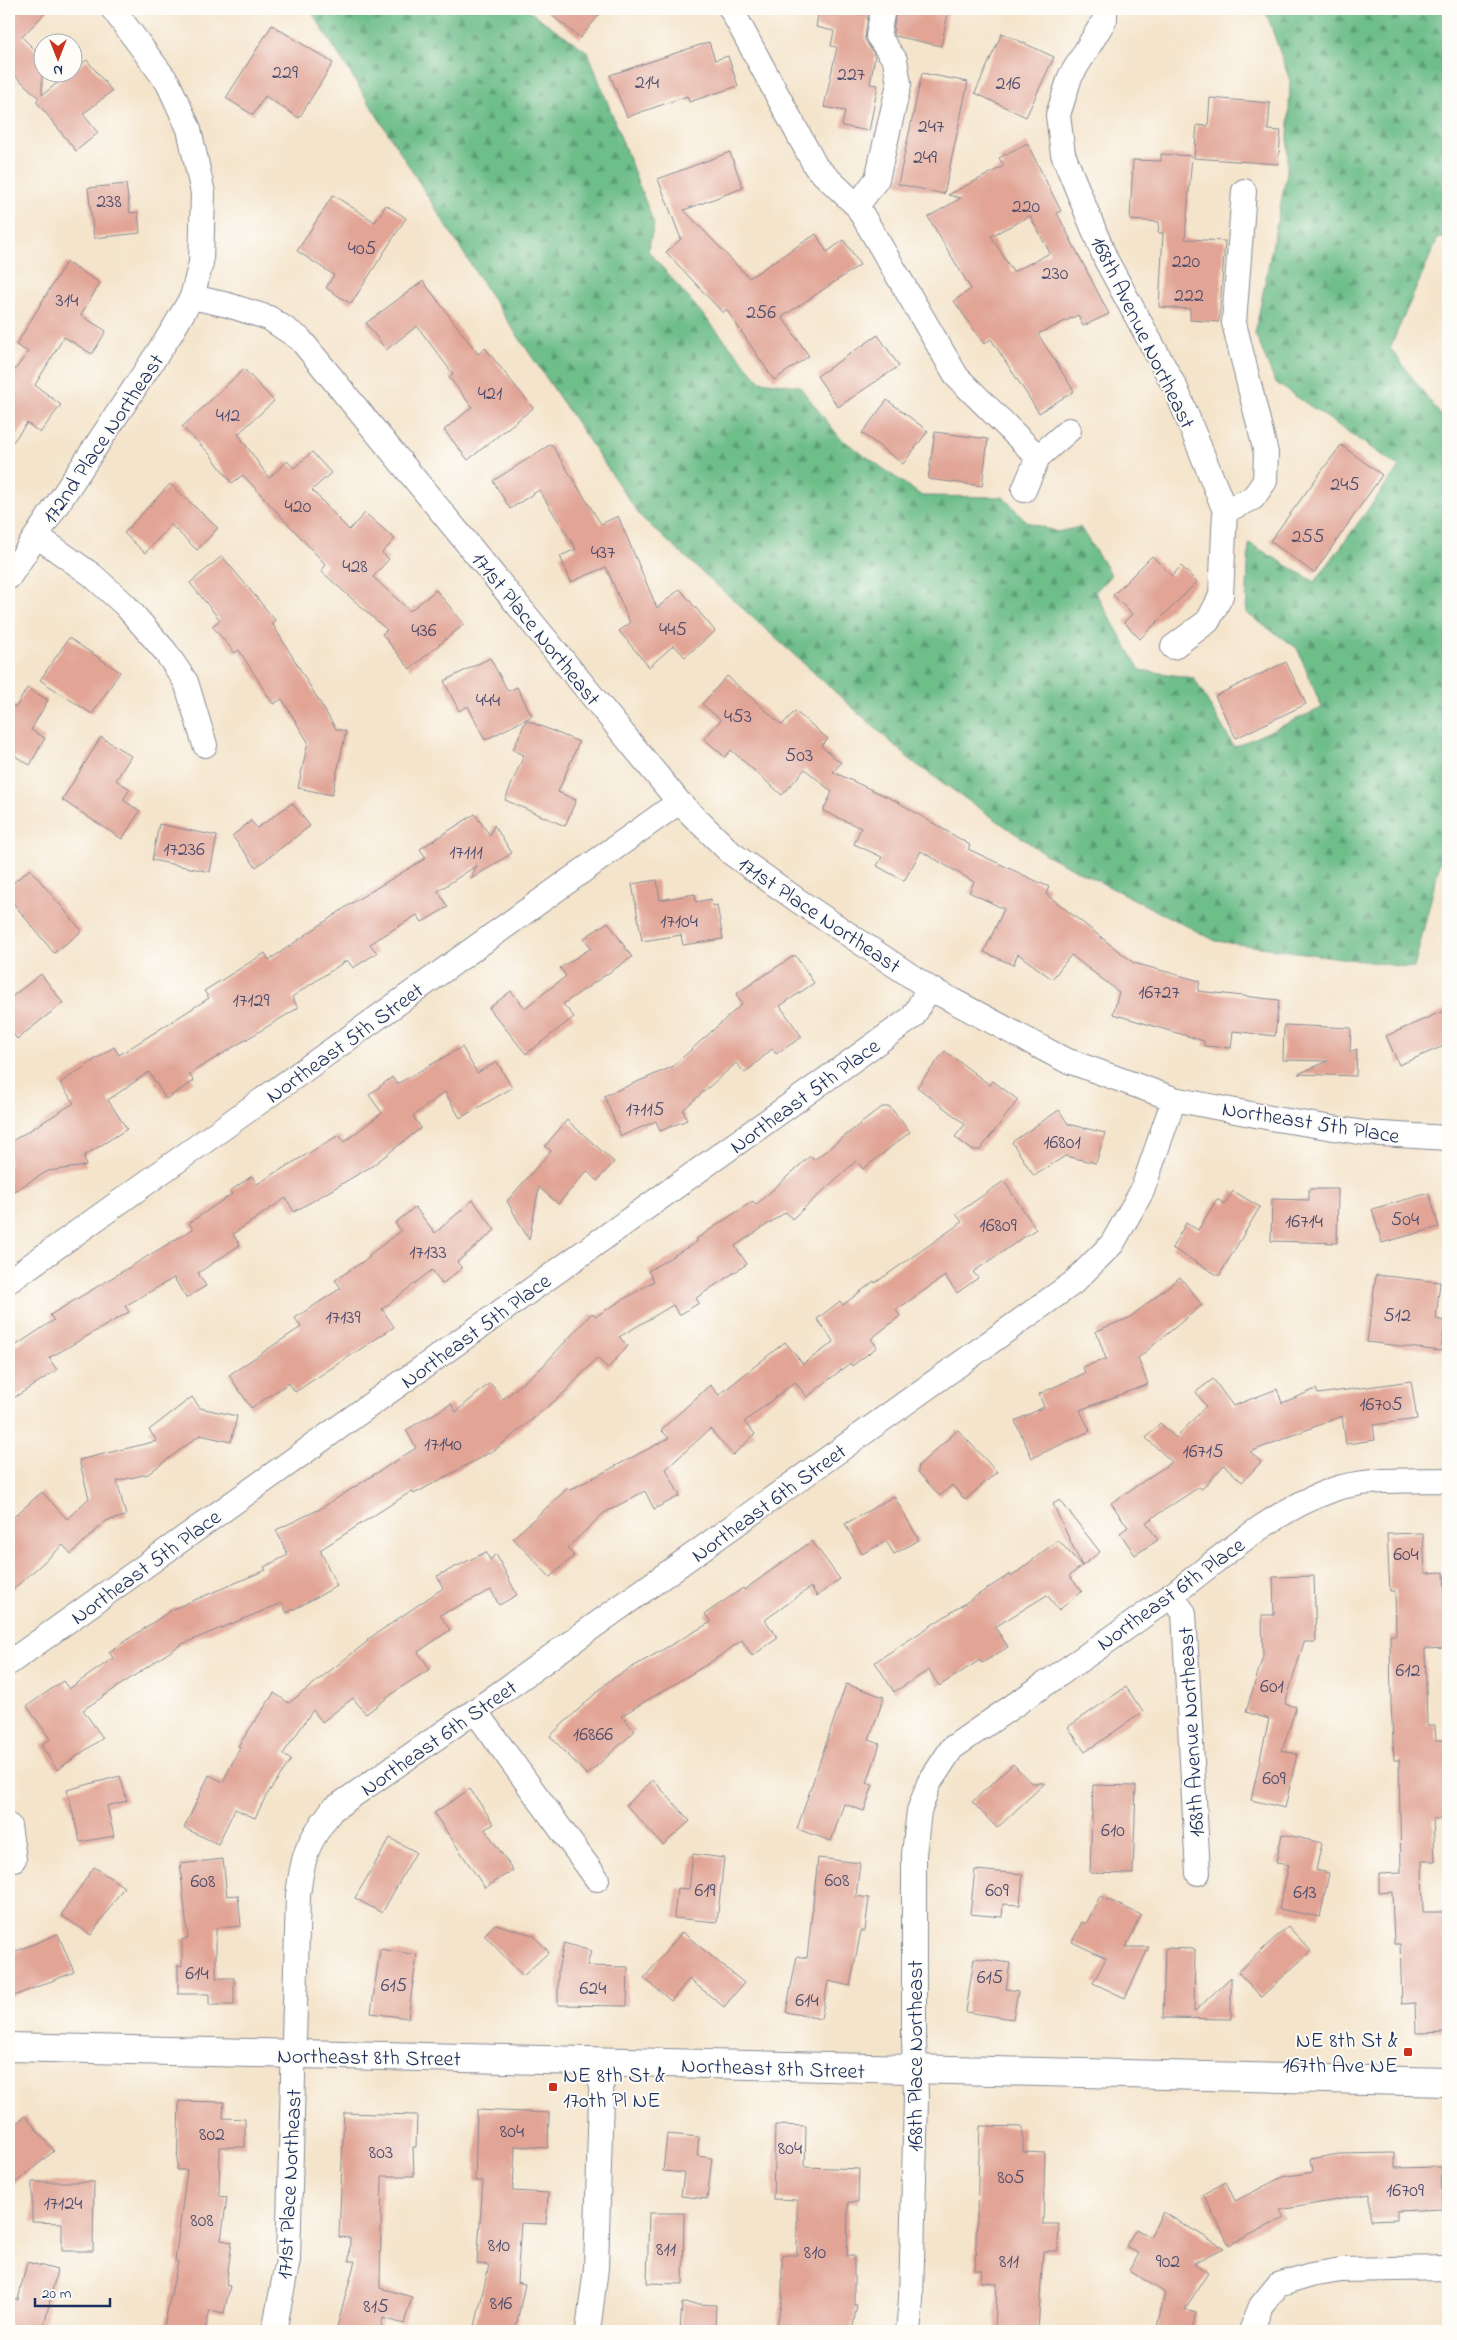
<svg xmlns="http://www.w3.org/2000/svg" width="1457" height="2340" font-family="'Indie Flower',sans-serif">
<style>
.forest{fill:url(#forest-firs);stroke:#447674}
.building{fill:#e1a495;fill-rule:evenodd}
.lines{fill:none;stroke-linecap:round;stroke-linejoin:round}
.minor-casing{stroke:#888a94;stroke-width:26}
.tertiary-casing{stroke:#888a94;stroke-width:30}
.minor{stroke:#fff;stroke-width:24}
.tertiary{stroke:#fff;stroke-width:28}
.poi-dot{fill:#c8321e;stroke:#fdfcf7;stroke-width:2}
.labels{text-anchor:middle;stroke-width:4;stroke-linejoin:round;paint-order:stroke}
.number-label{font-size:20px;fill:#4c4c6c}
.street-label{font-size:22px;fill:#1b2f5e;stroke:#fdfcf7}
.poi-label{font-size:22px;fill:#1b2f5e;stroke:#fdfcf7;text-anchor:end}
</style>
<defs>
<pattern id="forest-firs" width="22" height="20" patternUnits="userSpaceOnUse" patternTransform="scale(1.25)"><rect width="22" height="20" fill="#6ebe8a"/><path d="M5 1l3.5 6h-7zM16 11l3.5 6h-7z" fill="#5a9b74"/></pattern>
</defs>
<rect width="100%" height="100%" fill="#fdfcf7"/>
<filter id="ink" filterUnits="userSpaceOnUse"><feTurbulence type="fractalNoise" baseFrequency=".02" numOctaves="2"/><feDisplacementMap in="SourceGraphic" scale="10" xChannelSelector="R" yChannelSelector="G"/><feConvolveMatrix kernelMatrix="1 2 1 2 8 2 1 2 1" color-interpolation-filters="sRGB"/></filter>
<filter id="wash" filterUnits="userSpaceOnUse"><feTurbulence type="fractalNoise" baseFrequency=".0096" numOctaves="4" result="noise"/><feDisplacementMap in="SourceGraphic" scale="20" xChannelSelector="R" yChannelSelector="G"/><feGaussianBlur stdDeviation="1.12" result="paint"/><feColorMatrix in="noise" values="0 0 0 0 0 0 0 0 0 0 0 0 0 0 0 0 0 1.4 0 .05"/><feComposite in="paint" operator="in"/></filter>
<g filter="url(#wash)">
<rect width="100%" height="100%" fill="#f4e4cb"/>
<path class="forest" d="M310,9H526L588,52L654,224L648,251L760,381L799,386L840,438L922,496L1003,497L1027,522L1057,532L1080,527L1111,575L1095,592L1140,670L1194,678L1234,747L1322,708L1297,648L1246,613L1249,543L1315,582L1399,467L1275,382L1255,333L1287,172L1290,81L1265,9H1448V238H1438L1390,348L1448,425V830L1414,968L1216,941L1045,854L913,762L640,516L490,295Z"/>
<g id="blocks">
<path class="building" d="M9,9H49L22,37L42,57V95L87,60L112,91L83,114L98,133L76,151L36,101L39,98L9,70Z
M544,9H604L580,38Z
M819,9H869L865,39L875,56L870,84L878,85L869,131L842,126L845,111L824,107L837,47L831,46L834,31L816,27Z
M896,9H949L941,46L895,36L893,33Z
M272,25L333,63L299,118L265,96L253,115L226,98Z
M1002,33L1054,57L1026,117L975,93Z
M709,42L715,60L728,56L738,86L689,102L687,96L627,117L610,75Z
M922,73L968,82L944,194L898,184Z
M1210,98L1270,103L1268,130L1281,131L1278,164L1194,158L1197,125L1208,126Z
M1027,143L1061,211L1057,213L1109,314L1083,326L1078,315L1038,334L1074,391L1039,413L991,339L984,344L954,301L971,289L928,217L961,198L948,195L1004,166L999,158ZM1030,216L1050,253L1013,272L991,236Z
M730,152L743,188L684,210L749,278L816,234L827,252L844,240L860,265L782,317L809,356L774,380L726,309L723,313L666,252L681,239L658,179Z
M1161,154L1192,156L1185,239L1225,241L1219,322L1190,320V309L1159,307L1163,233H1158L1159,222L1130,220L1133,160L1161,161Z
M126,184L130,213L138,212L140,233L94,238L88,188Z
M333,195L375,222L386,205L406,218L351,304L326,288L334,275L297,251Z
M66,262L100,283L81,315L106,331L92,354L64,337L35,385L61,405L40,433L27,423L9,447V378L28,352L16,345Z
M423,281L478,354L485,348L533,408L468,460L444,430L472,407L449,377L453,374L417,326L386,350L366,323Z
M878,335L899,366L838,407L817,376Z
M244,369L274,401L238,434L269,478L287,461L294,468L312,452L331,473L312,490L349,530L365,513L395,539L382,553L389,559L373,577L410,611L436,590L464,624L410,669L382,634L387,630L321,571L326,565L243,475L232,483L209,453L182,427Z
M887,400L928,431L903,464L862,433Z
M935,432L988,439L982,486L928,479Z
M551,444L601,524L618,516L657,608L680,589L715,631L685,657L674,645L649,667L619,631L630,623L606,567L571,582L560,556L576,549L539,490L510,509L493,481Z
M1341,445L1382,475L1314,573L1270,541Z
M170,484L218,528L197,550L171,525L145,553L124,533Z
M222,556L275,620L272,623L336,729L346,731L332,795L298,788L308,742L282,699L273,704L239,650L235,653L212,626L220,620L190,583Z
M1152,556L1172,576L1181,566L1197,582L1140,639L1124,622L1132,614L1113,595Z
M69,638L120,672L92,714L40,680Z
M490,658L508,691L517,687L532,716L485,740L468,706L459,711L444,681Z
M1286,662L1306,704L1236,738L1215,696Z
M727,676L782,725L795,711L828,739L821,746L841,763L833,772L896,801L970,845L968,849L1049,887L1046,894L1134,963L1200,981L1198,991L1279,1000L1275,1036L1233,1031L1231,1048L1204,1046V1041L1113,1014L1119,992L1071,955L1052,979L1018,954L1013,965L984,952L1004,909L969,892L974,882L921,851L904,881L877,866L882,857L854,844L861,828L823,811L832,792L805,769L782,795L731,750L725,757L704,739L721,720L702,704Z
M27,688L48,700L31,730L45,738L30,765L15,756L9,767V703L16,707Z
M526,720L579,742L558,792L576,800L565,826L505,800L524,755L513,750Z
M101,737L131,756L116,780L130,789L123,800L140,811L122,839L62,800Z
M292,803L310,826L256,867L232,836L251,821L257,828Z
M475,814L490,836L494,825L512,853L471,879L477,865L438,891L448,907L422,922L417,915L370,944L377,953L353,968L347,960L292,997L298,1008L189,1074L194,1081L166,1099L149,1072L108,1100L127,1129L84,1156L86,1166L48,1171L9,1194V1143L74,1103L60,1083L114,1047L119,1055L209,998L204,991L265,953L269,960L355,901L426,858L420,849Z
M159,824L217,836L210,872L152,860Z
M30,869L82,931L54,953L9,898V886Z
M657,880L660,900L695,894L696,902L711,899L712,906L717,905L723,939L683,945L681,935L642,941L632,884Z
M608,922L632,957L563,1004L574,1017L526,1054L489,1008L511,991L525,1008L566,976L560,968L591,948L584,938Z
M795,955L814,983L780,1006L802,1037L776,1054L772,1049L745,1073L736,1063L683,1110L687,1120L660,1131L656,1121L621,1136L604,1096L672,1067L742,1004L736,994Z
M41,974L63,1003L17,1039L9,1028V999Z
M1448,1009V1044L1399,1065L1386,1036Z
M1284,1025L1351,1028L1350,1052L1357,1049L1356,1076L1298,1074L1328,1061L1283,1060Z
M462,1047L477,1073L497,1062L512,1088L460,1118L445,1092L413,1116L421,1128L372,1166L294,1212L286,1198L233,1234L240,1245L198,1273L206,1286L186,1298L174,1278L125,1306L129,1312L49,1358L57,1370L9,1401V1350L54,1320L50,1315L193,1229L189,1223L232,1194L230,1191L252,1176L257,1184L339,1135L344,1142L382,1113L369,1095L392,1077L397,1084Z
M945,1051L990,1085L993,1081L1018,1100L980,1150H972L955,1137L965,1124L917,1087Z
M882,1107H890L910,1132L863,1169L856,1161L792,1219L786,1212L735,1246L747,1264L696,1298L699,1303L679,1315L673,1305L619,1337L628,1346L608,1368L597,1358L563,1394L496,1449L414,1494L412,1491L320,1550L337,1586L287,1613L282,1603L180,1645L83,1710L103,1738L57,1770L41,1745L50,1739L27,1706L63,1681L69,1689L113,1658L109,1652L173,1609L266,1570L264,1567L288,1555L276,1530L320,1509L416,1448L406,1430L451,1404L456,1412L490,1383L503,1399L541,1368L592,1313L596,1316L654,1281L648,1271L698,1241L696,1239L753,1201L756,1205L810,1156L814,1160Z
M1059,1110L1068,1124L1105,1133L1096,1163L1065,1156L1034,1176L1012,1142Z
M567,1120L614,1162L597,1181L587,1171L558,1204L539,1187L529,1240L507,1201L551,1151L545,1146Z
M1004,1181L1036,1229L973,1272L978,1278L957,1293L945,1276L896,1310L900,1316L871,1339L877,1347L852,1366L850,1363L807,1397L795,1382L744,1422L755,1434L733,1455L710,1429L666,1469L680,1496L654,1509L645,1491L604,1513L567,1548L574,1556L550,1577L513,1538L568,1488L570,1490L669,1438L661,1430L710,1385L719,1395L785,1342L803,1364L834,1342L817,1319L840,1301L843,1305L874,1281L875,1283L962,1222L956,1214Z
M1309,1189H1338L1337,1243L1271,1241L1272,1199L1309,1200Z
M1233,1191L1260,1207L1219,1276L1172,1248L1186,1223L1198,1230L1217,1199L1225,1204Z
M1429,1193L1439,1227L1382,1243L1372,1209Z
M473,1200L495,1230L457,1262L462,1268L442,1284L432,1270L382,1309L394,1327L295,1392L289,1383L251,1408L229,1375L301,1327L295,1318L341,1288L335,1280L370,1257L369,1255L401,1231L395,1223L415,1207L435,1233Z
M1376,1275L1440,1282L1436,1319L1445,1321L1441,1351L1367,1342Z
M1180,1277L1202,1305L1138,1358L1148,1384L1080,1410L1090,1431L1032,1458L1015,1421L1044,1407L1039,1394L1085,1373L1083,1367L1106,1359L1096,1331L1129,1318Z
M1213,1379L1233,1406L1277,1389L1282,1403L1316,1389L1318,1394L1411,1381L1417,1419L1373,1425L1375,1440L1346,1444L1342,1416L1250,1452L1261,1462L1242,1482L1224,1465L1202,1489L1199,1487L1146,1522L1158,1540L1135,1555L1120,1533L1128,1527L1111,1503L1172,1462L1146,1438L1160,1423L1176,1438L1206,1406L1196,1392Z
M192,1397L200,1408L237,1416L231,1442L200,1435L148,1474L117,1481L126,1516L106,1521L71,1554L63,1545L9,1593V1521L42,1492L67,1519L89,1498L79,1460L157,1441L149,1430Z
M958,1430L997,1472L965,1500L952,1485L940,1496L918,1472L919,1465Z
M894,1496L919,1540L894,1554L886,1541L862,1554L845,1524Z
M1060,1500L1100,1552L1082,1566L1053,1504Z
M1423,1533L1425,1573L1444,1572L1447,1648L1425,1649L1427,1725H1435L1436,1740H1448V1818L1433,1819L1435,1861H1422L1423,1912H1448V2032L1416,2033L1415,2003L1402,2004L1400,1944H1394L1392,1892L1379,1893V1874L1401,1873L1399,1760H1394L1391,1703L1390,1635H1396L1395,1591H1390L1387,1534Z
M1058,1540L1082,1566L1069,1576L1082,1591L1059,1610L1047,1595L995,1627L1008,1647L982,1663L980,1660L939,1686L929,1670L894,1692L875,1662L1010,1574L1011,1577Z
M812,1541L840,1579L817,1596L811,1587L765,1620L778,1638L752,1656L742,1640L711,1662L621,1716L635,1731L587,1775L550,1736L610,1680L711,1622L705,1614L743,1588L744,1590Z
M486,1552L490,1560L496,1554L517,1595L499,1605L491,1590L440,1615L450,1630L418,1652L430,1669L400,1688L366,1714L353,1698L322,1722L313,1710L283,1754L291,1760L266,1796L255,1818L235,1809L218,1844L184,1828L209,1775L223,1782L240,1747L238,1746L274,1693L289,1703L368,1641L367,1640L443,1588L437,1576Z
M1314,1576L1316,1642H1304L1285,1704L1296,1707L1282,1751L1297,1754L1285,1808L1251,1800L1269,1719L1246,1712L1263,1656L1262,1615H1274L1273,1577Z
M846,1684L884,1697L869,1740L880,1744L867,1783L873,1785L864,1811L844,1804L831,1841L797,1829Z
M1126,1687L1143,1712L1085,1752L1068,1727Z
M1013,1764L1031,1783H1045L997,1828L972,1802Z
M120,1776L127,1801L107,1806L114,1836L80,1842L67,1790Z
M653,1780L690,1821L663,1845L626,1805Z
M1093,1785L1136,1786L1133,1874L1090,1873Z
M470,1789L494,1824L485,1829L513,1870L485,1888L434,1813Z
M1282,1834L1322,1843L1316,1870L1329,1873L1320,1917L1279,1909L1289,1865L1276,1863Z
M390,1838L416,1852L382,1913L355,1898Z
M693,1854L724,1858L717,1922L674,1918L677,1888L689,1889Z
M818,1858L860,1863L856,1896L869,1898L865,1931H861L850,1986L828,1981L821,2019L786,2012L797,1956L807,1958Z
M223,1859L227,1896L238,1895L241,1926L216,1928V1978H234V2005H209V1994H178V1965L182,1966V1939H188L180,1864Z
M94,1867L124,1887L91,1935L61,1915Z
M975,1870L1023,1874L1020,1905L1003,1904L1002,1917L970,1914Z
M1100,1896L1141,1915L1126,1947H1149L1125,1998L1093,1983L1106,1958L1072,1942L1082,1922L1086,1924Z
M495,1924L533,1935L549,1952L523,1976L484,1935Z
M1288,1926L1311,1951L1261,1997L1238,1972Z
M682,1932L744,1983L724,2007L689,1979L671,2001L644,1978Z
M58,1934L74,1972L9,1998V1954Z
M564,1943L591,1951L587,1966L628,1967L627,2006L558,2005V1970Z
M1165,1948L1195,1949L1194,2012L1231,1977V2019L1163,2018Z
M380,1949L417,1955L408,2018L371,2013Z
M974,1958L1010,1963L1006,1989L1018,1991L1013,2019L966,2012Z
M179,2101L224,2102L223,2118L245,2119V2147H220L219,2196L227,2197L221,2240L232,2242L226,2285L230,2286L224,2313L210,2310L205,2331H163L178,2262L175,2261L187,2170H177Z
M477,2110L549,2113L548,2148L515,2146L513,2191L548,2193L546,2224L521,2223L517,2282L525,2284L515,2331H474L489,2265L477,2264L483,2181H475Z
M344,2113L417,2115L416,2147H413L414,2176H382L380,2288L412,2297L404,2324L383,2318L380,2331H336L355,2261H349L350,2238L339,2237Z
M25,2116L54,2151L9,2188V2129Z
M775,2125L806,2126L805,2167L859,2169L858,2202H848L847,2256H854V2305H857L852,2331H776L782,2299V2255H797V2200L773,2199Z
M980,2126L1023,2127V2152L1045,2153L1043,2224H1059L1058,2251H1043L1038,2331H995L997,2283L981,2282L982,2270H975Z
M667,2134L699,2137L697,2156L712,2158L707,2199L681,2196L684,2173L663,2171Z
M1395,2153V2168L1441,2167L1442,2209L1397,2211V2219L1370,2220V2194L1280,2210L1284,2218L1229,2245L1203,2194L1226,2182L1235,2201L1282,2177L1313,2172L1311,2159L1339,2154Z
M32,2182H94L93,2251H62V2223L32,2222Z
M1163,2212L1224,2248L1194,2263L1208,2273L1185,2309L1196,2312L1192,2331H1156L1165,2293L1129,2270L1139,2254L1126,2246L1136,2229L1150,2237Z
M649,2213H684L683,2284L647,2283Z
M27,2262L57,2270L43,2331L9,2329V2298L18,2300Z
M682,2303L716,2305L715,2331H680Z"/>
</g>
</g>
<g filter="url(#ink)">
<use href="#blocks" fill-opacity="0" stroke="#888a94" stroke-width="1"/>
<g class="lines">
<g class="minor-casing">
<path id="minor" d="M113,9L168,83L189,129L203,193L201,263L192,297L228,305L269,318L300,339L679,802L731,853L800,902L929,988L1063,1059L1174,1099L1276,1119L1365,1133L1448,1138
M731,9L816,167L857,206L957,377L1038,457
M1105,9V19L1070,77L1058,115L1063,154L1106,260L1176,389L1225,511L1221,596L1208,621L1173,647
M857,206L877,179L899,84L895,60L878,36L883,9
M1024,490L1038,457L1069,430
M1225,511L1253,498L1265,481L1266,453L1234,323L1244,191
M37,536L92,575L125,605L165,651L186,682L205,745
M9,577L171,333L192,297
M9,1281L679,802
M1171,1595L1184,1613L1198,1873
M9,1663L913,1017L929,988
M475,1711L597,1879
M9,1826L14,1859
M274,2331L288,2260L298,1895C303,1854 307,1843 332,1810L475,1711L1073,1283L1112,1244L1142,1191L1174,1099
M588,2331L596,2268L602,2062
M908,2331L911,2300L916,2097L914,2041V1854L919,1811L929,1783L952,1748C1025,1697 1100,1648 1172,1595C1223,1556 1271,1512 1332,1490C1364,1478 1413,1481 1448,1480
M1251,2331L1261,2306L1278,2285L1311,2275L1341,2270L1448,2268"/>
</g>
<g class="tertiary-casing">
<path id="tertiary" d="M9,2047L1448,2082"/>
</g>
<use href="#minor" class="minor"/>
<use href="#tertiary" class="tertiary"/>
</g>
</g>
<g class="poi-dot">
<rect x="1403" y="2047" width="10" height="10" rx="2.5"/>
<rect x="548" y="2082" width="10" height="10" rx="2.5"/>
</g>
<g class="labels">
<g class="number-label">
<text x="285" y="78">229</text>
<text x="851" y="80">227</text>
<text x="647" y="88">214</text>
<text x="1008" y="89">216</text>
<text x="931" y="132">247</text>
<text x="925" y="163">249</text>
<text x="109" y="207">238</text>
<text x="1026" y="212">220</text>
<text x="362" y="254">405</text>
<text x="1186" y="267">220</text>
<text x="1055" y="279">230</text>
<text x="1189" y="301">222</text>
<text x="67" y="306">314</text>
<text x="761" y="318">256</text>
<text x="490" y="399">421</text>
<text x="228" y="421">412</text>
<text x="1345" y="490">245</text>
<text x="298" y="512">420</text>
<text x="1308" y="542">255</text>
<text x="603" y="558">437</text>
<text x="355" y="572">428</text>
<text x="673" y="635">445</text>
<text x="424" y="636">436</text>
<text x="488" y="706">444</text>
<text x="738" y="722">453</text>
<text x="799" y="761">503</text>
<text x="184" y="855">17236</text>
<text x="466" y="858">17111</text>
<text x="679" y="927">17104</text>
<text x="1159" y="998">16727</text>
<text x="251" y="1006">17129</text>
<text x="645" y="1115">17115</text>
<text x="1062" y="1148">16801</text>
<text x="1405" y="1225">504</text>
<text x="1304" y="1227">16714</text>
<text x="998" y="1231">16809</text>
<text x="428" y="1258">17133</text>
<text x="1397" y="1321">512</text>
<text x="343" y="1323">17139</text>
<text x="1381" y="1410">16705</text>
<text x="443" y="1450">17140</text>
<text x="1203" y="1457">16715</text>
<text x="1406" y="1560">604</text>
<text x="1408" y="1676">612</text>
<text x="1272" y="1692">601</text>
<text x="593" y="1740">16866</text>
<text x="1274" y="1784">609</text>
<text x="1113" y="1836">610</text>
<text x="837" y="1886">608</text>
<text x="203" y="1887">608</text>
<text x="705" y="1896">619</text>
<text x="997" y="1896">609</text>
<text x="1305" y="1898">613</text>
<text x="197" y="1979">614</text>
<text x="990" y="1983">615</text>
<text x="394" y="1991">615</text>
<text x="593" y="1994">624</text>
<text x="807" y="2006">614</text>
<text x="512" y="2137">804</text>
<text x="212" y="2140">802</text>
<text x="790" y="2154">804</text>
<text x="381" y="2158">803</text>
<text x="1011" y="2183">805</text>
<text x="1405" y="2196">16709</text>
<text x="63" y="2209">17124</text>
<text x="202" y="2226">808</text>
<text x="499" y="2251">810</text>
<text x="666" y="2255">811</text>
<text x="815" y="2258">810</text>
<text x="1009" y="2267">811</text>
<text x="1168" y="2267">902</text>
<text x="501" y="2309">816</text>
<text x="376" y="2312">815</text>
</g>
<g class="street-label">
<text transform="translate(1144 332) rotate(64)" y="8">168th Avenue Northeast</text>
<text transform="translate(102 438) rotate(-56)" y="8">172nd Place Northeast</text>
<text transform="translate(537 628) rotate(51)" y="8">171st Place Northeast</text>
<text transform="translate(820 914) rotate(34)" y="8">171st Place Northeast</text>
<text transform="translate(344 1042) rotate(-36)" y="8">Northeast 5th Street</text>
<text transform="translate(804 1095) rotate(-36)" y="8">Northeast 5th Place</text>
<text transform="translate(1311 1121) rotate(9)" y="8">Northeast 5th Place</text>
<text transform="translate(475 1330) rotate(-36)" y="8">Northeast 5th Place</text>
<text transform="translate(768 1502) rotate(-36)" y="8">Northeast 6th Street</text>
<text transform="translate(145 1566) rotate(-36)" y="8">Northeast 5th Place</text>
<text transform="translate(1170 1593) rotate(-36)" y="8">Northeast 6th Place</text>
<text transform="translate(1190 1732) rotate(-93)" y="8">168th Avenue Northeast</text>
<text transform="translate(438 1737) rotate(-35)" y="8">Northeast 6th Street</text>
<text transform="translate(369 2056) rotate(1)" y="8">Northeast 8th Street</text>
<text transform="translate(914 2056) rotate(-90)" y="8">168th Place Northeast</text>
<text transform="translate(773 2067) rotate(2)" y="8">Northeast 8th Street</text>
<text transform="translate(288 2184) rotate(-87)" y="8">171st Place Northeast</text>
</g>
<g class="poi-label">
<text x="1398" y="2047">NE 8th St &amp;<tspan x="1398" dy="25">167th Ave NE</tspan></text>
<text x="563" y="2082" text-anchor="start">NE 8th St &amp;<tspan x="563" dy="25">170th Pl NE</tspan></text>
</g>
</g>
<rect width="1457" height="2340" fill="none" stroke="#fdfcf7" stroke-width="30"/>
<g transform="translate(58 58) rotate(180)"><circle r="24" fill="#fdfcf7" stroke="#a3aaba"/>
<path d="M0-4L9 19L0 12L-9 19Z" fill="#c8321e"/>
<text y="-8" font-size="14" font-weight="bold" text-anchor="middle" fill="#1b2f5e">N</text>
</g>
<path d="M35 2298v8h75v-8" fill="none" stroke="#1b2f5e" stroke-width="2.5"/>
<text x="42" y="2298" font-size="15" fill="#1b2f5e" stroke="#fdfcf7" stroke-width="4" paint-order="stroke">20 m</text>
</svg>
